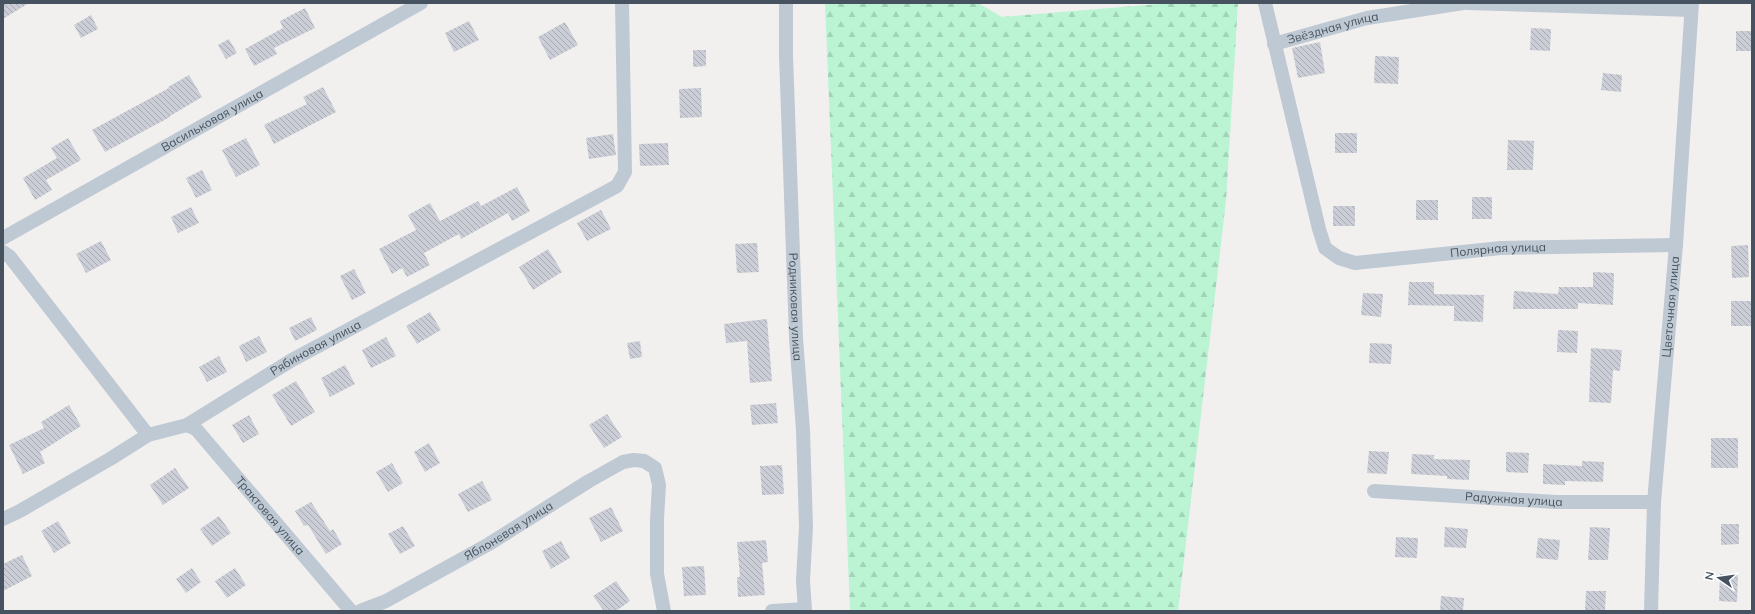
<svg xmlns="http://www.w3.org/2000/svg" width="1755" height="614" font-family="Mulish,sans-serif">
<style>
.forest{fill:url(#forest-firs)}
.building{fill:url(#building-back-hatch)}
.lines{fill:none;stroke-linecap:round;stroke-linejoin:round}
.minor{stroke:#bfc9d3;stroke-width:14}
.labels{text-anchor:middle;stroke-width:3;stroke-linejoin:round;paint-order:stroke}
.street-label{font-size:12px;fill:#46525f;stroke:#fff}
</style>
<defs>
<pattern id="forest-firs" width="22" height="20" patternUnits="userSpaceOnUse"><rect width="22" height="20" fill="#baf4d3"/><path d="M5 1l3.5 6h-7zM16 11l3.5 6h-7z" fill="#a1d3b8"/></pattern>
<pattern id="building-back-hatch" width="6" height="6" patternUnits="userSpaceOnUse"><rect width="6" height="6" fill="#cbced6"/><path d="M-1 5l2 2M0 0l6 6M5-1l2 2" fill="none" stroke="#a7aab1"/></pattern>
</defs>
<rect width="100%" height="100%" fill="#f2f0ef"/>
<path class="forest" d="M825,3H978L1002,17L1171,3H1238L1226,201L1178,611H850Z"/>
<path class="building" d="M3,3H29L3,19Z
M305,8L315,28L274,48L277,54L254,66L245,49L283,28L280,21Z
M91,15L98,29L81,38L74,25Z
M469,21L479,40L454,52L445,33Z
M565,22L578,45L550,60L538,37Z
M1531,28L1551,29L1550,51L1530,50Z
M1736,31H1752V51H1736Z
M229,39L237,53L226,59L218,45Z
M1320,42L1325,73L1298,78L1292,48Z
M693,50H706V66L693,67Z
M1375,56L1399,57L1398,84L1374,83Z
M1603,73L1622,75L1621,92L1601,90Z
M189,75L202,97L170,116V117L105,152L92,130L169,88L168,87Z
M323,87L336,112L274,144L264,125L307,104L303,97Z
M701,88L702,117L680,118L679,89Z
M1335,133H1357V153H1335Z
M613,134L616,155L589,159L586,138Z
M68,138L81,160L46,180L52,190L35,200L23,178L57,158L51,148Z
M246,138L260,165L236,177L222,150Z
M1508,140L1534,141L1533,170H1507Z
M668,143L669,165L640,166L639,144Z
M202,170L212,190L196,198L186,178Z
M517,187L530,211L512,221L508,213L461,239L459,234L424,253L430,265L407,277L402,268L392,274L379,249L416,230L408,215L430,203L440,221L478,201L481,206Z
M1472,197H1492V219H1472Z
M1416,200H1438V220H1416Z
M1333,206H1355V226H1333Z
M191,207L199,223L178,233L171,217Z
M601,210L611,229L587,241L577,223Z
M101,241L111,260L86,273L76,254Z
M757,243L759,272L737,273L735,244Z
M1748,245L1749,277L1732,278L1731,246Z
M548,249L562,272L533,290L519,267Z
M354,269L366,293L352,300L340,276Z
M1593,272L1614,273L1613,305L1578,303V309H1513L1514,291L1558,294L1559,287H1593Z
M1409,282H1434V294L1484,295L1483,322L1454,321V306L1408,305Z
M1363,293L1383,294L1381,317L1361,315Z
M1731,301H1752V326H1731Z
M430,312L441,330L417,344L406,326Z
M311,317L317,330L295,341L289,328Z
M767,319L772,381L750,383L747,341L726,343L724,324Z
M1558,330L1578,331L1577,353L1557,352Z
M259,336L267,352L246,362L239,346Z
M386,337L396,356L371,368L362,350Z
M640,341L642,357L630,359L627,343Z
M1370,343L1392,344L1391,364L1369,363Z
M1591,348L1622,350L1620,371L1613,370L1611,403L1589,402Z
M219,356L227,372L207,382L199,367Z
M345,365L355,384L330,397L321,378Z
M296,381L315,412L291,426L272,395Z
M776,403L778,423L752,425L750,405Z
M69,405L81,426L40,452L45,463L23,474L9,445L44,428L41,422Z
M607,414L622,437L604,448L589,425Z
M249,415L259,434L243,443L232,425Z
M1711,438H1738V468H1711Z
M429,443L440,463L425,472L414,452Z
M1369,451L1389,452L1387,474L1367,473Z
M1506,452L1529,453L1528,473L1506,472Z
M1412,454L1434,455V459L1470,460L1469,480L1447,479V476L1411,474Z
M1582,461L1604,462L1603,482L1565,481V485L1543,484V464L1582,466Z
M392,463L403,483L388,492L376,472Z
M782,465L784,494L762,495L760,466Z
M175,468L189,488L163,505L150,485Z
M482,481L492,500L468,512L458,494Z
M311,502L330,531L333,529L342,544L326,554L308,525L304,526L295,511Z
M611,507L623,531L601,542L589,518Z
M219,516L231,533L212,546L200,529Z
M58,521L71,543L54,553L41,531Z
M1721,524H1739V544L1721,545Z
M403,526L415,546L400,554L388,534Z
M1445,527L1468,529L1466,548L1444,547Z
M1590,527L1610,528L1608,560H1588Z
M1396,537L1418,538L1417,558L1395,557Z
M1538,538L1560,540L1558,560L1536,558Z
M766,540L768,562L762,563L765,595L738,597L737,577H740L737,542Z
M561,541L570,558L551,569L542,551Z
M22,555L32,576L3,591V564Z
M704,566L706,595L684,596L682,567Z
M192,568L201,582L186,593L176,579Z
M235,568L246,585L227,598L215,581Z
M1720,574L1738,575L1737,602L1719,601Z
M616,581L630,601L616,611H604L593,596Z
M1586,591H1606L1605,611H1585Z
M1441,596L1464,598L1463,611H1440Z"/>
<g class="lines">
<g class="minor">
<path id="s1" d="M786,3V55L796,338L803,430L806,527L803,580L805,611"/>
<path id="s2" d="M1265,3L1319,229L1325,248L1339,258L1355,263L1501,248L1676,245"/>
<path d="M1467,3L1691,10"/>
<path id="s3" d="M1274,44L1367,18L1463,3"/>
<path id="s4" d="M3,238L421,3"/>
<path d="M3,252L10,257L148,435"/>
<path id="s5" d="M187,425L196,429L351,611"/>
<path id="s6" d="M1374,491L1556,502H1654"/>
<path id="s7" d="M3,519L18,512L110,459L148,435L187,425L292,360L617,186L625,172L622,3"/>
<path id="s8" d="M360,611L386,601L489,544L589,481L623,462L634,460L644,461L655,468L659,485L657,519V574L664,611"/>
<path d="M772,611L805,609"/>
<path id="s9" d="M1651,611L1654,502L1676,245L1692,3"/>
</g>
</g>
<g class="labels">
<g class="street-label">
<text dy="4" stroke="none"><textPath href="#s3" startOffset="61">Звёздная улица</textPath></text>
<text dy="4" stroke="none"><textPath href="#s4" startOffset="240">Васильковая улица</textPath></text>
<text dy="4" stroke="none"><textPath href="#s2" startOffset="430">Полярная улица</textPath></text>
<text dy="4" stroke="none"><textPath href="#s1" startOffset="304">Родниковая улица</textPath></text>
<text dy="4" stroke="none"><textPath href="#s9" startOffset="305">Цветочная улица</textPath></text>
<text dy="4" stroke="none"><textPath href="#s7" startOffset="358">Рябиновая улица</textPath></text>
<text dy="4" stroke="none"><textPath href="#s6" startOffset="140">Радужная улица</textPath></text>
<text dy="4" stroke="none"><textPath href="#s5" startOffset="124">Трактовая улица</textPath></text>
<text dy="4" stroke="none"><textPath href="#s8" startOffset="169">Яблоневая улица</textPath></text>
</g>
</g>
<rect width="1755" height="614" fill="none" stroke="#46525f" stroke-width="8"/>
<g transform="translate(1719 578) rotate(283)" stroke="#ffffff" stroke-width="3" paint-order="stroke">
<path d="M0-3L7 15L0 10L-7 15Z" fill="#46525f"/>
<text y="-6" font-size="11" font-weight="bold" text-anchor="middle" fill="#46525f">N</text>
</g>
</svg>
